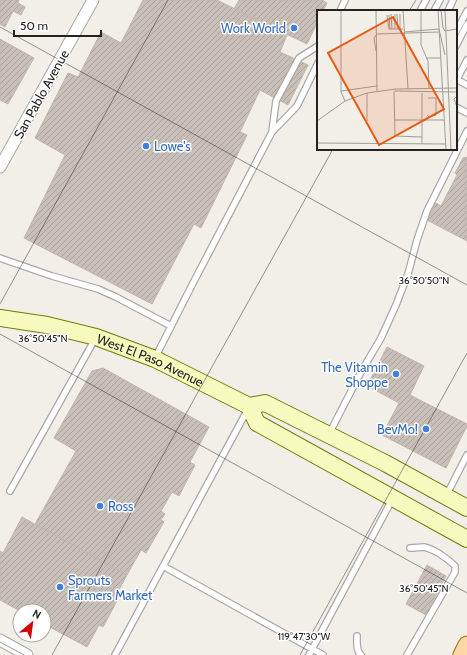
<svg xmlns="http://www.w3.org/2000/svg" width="467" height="655" font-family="Cabin,sans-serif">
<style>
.building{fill:url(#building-hatch);stroke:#c4b6ab}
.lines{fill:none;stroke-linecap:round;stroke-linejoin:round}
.lane-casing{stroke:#a9a9a9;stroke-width:8}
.street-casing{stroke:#a9a9a9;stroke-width:13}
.secondary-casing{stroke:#707d05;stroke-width:18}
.primary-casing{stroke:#a06b00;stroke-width:19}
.lane{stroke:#fff;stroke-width:5.5}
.street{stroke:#fff;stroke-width:11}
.secondary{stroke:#f7fabf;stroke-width:16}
.primary{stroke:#fcd6a4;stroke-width:17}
.ticks{fill:none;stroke:#222;stroke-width:1;stroke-opacity:0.45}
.shop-dot{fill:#3f7fe0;stroke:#fff;stroke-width:1.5}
.labels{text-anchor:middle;stroke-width:3;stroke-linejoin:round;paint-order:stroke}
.shop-label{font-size:13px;fill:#366cbe;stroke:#fff;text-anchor:end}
.street-label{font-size:13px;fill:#222;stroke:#fff}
.inset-road{fill:none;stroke:#9f9d99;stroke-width:1}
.view{fill:#e8590c;fill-opacity:0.15;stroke:#e8590c;stroke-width:2}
.inset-edge{fill:none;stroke:#222;stroke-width:2}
.ticks-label{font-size:10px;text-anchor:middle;fill:#222;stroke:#fff;stroke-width:3;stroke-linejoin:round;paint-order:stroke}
</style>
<defs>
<pattern id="building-hatch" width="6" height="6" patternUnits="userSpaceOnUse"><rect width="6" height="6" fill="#c7bfb8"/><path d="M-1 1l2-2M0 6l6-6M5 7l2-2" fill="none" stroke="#aba49e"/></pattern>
</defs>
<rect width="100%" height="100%" fill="#f2efe9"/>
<path class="building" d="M0,0H19L18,3L25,7L21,15L13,11L5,27L0,24Z
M143,0H217L287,35L280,52L308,65L288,105L260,90L240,132L247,135L201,228L194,224L152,304L24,238L65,155L35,138L68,73L78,77L101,32L121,43Z
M239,0H322L327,3L323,11H318V21L307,44L234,9Z
M0,39L34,58L8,104L0,100Z
M467,157V241L427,220L436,203L441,206L457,175L455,173L463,158Z
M387,347L424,366L410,395L467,424V426L446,468L382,435L399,403L367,386Z
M103,368L209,427L190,462L195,465L179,496L172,492L161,511L165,514L161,520L164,522L146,553L141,550L127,575L35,524L76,451L54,438L92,371Z
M22,517L127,575L114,599L117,601L103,627L99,625L87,647L44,624V611H20L0,600V551L3,553Z
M427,565L446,576L426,615L406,604Z"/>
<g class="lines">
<g class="lane-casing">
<path id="lane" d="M340,11L345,0
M420,11L426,0
M434,11L440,0
M448,11L453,0
M456,32L467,11
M456,46L467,24
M456,79L467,85
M457,79L467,60
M456,107L467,113
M272,132L276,101L299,58L318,46
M0,258L52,276L98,289L116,297L171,326
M155,358L192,285L272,132L297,106L318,63
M329,434L361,372L381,338L396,305L408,274L417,240L427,211L467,131
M10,491L95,339
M446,496L467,455
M163,566L323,655
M357,636C357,642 356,651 361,655
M115,655L248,409
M309,655L393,498
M407,655L455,572V566C447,558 434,549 424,547C419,547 415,548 410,548"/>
</g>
<g class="street-casing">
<path id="street" d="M0,167L93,0
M0,640L27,655"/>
</g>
<g class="secondary-casing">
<g id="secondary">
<path id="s1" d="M0,318L47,325L96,337L155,359L249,406L257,423L467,539"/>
<path d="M249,406L265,403L385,463L467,508"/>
</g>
</g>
<g class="primary-casing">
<path id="primary" d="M462,655L467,645"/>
</g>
<use href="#lane" class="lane"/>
<use href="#street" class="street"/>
<use href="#secondary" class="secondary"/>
<use href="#primary" class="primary"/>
</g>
<path class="ticks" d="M409,11L416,0M0,27L467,285M0,304L168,0M0,334L467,593M0,642L24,655M52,655L333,149M300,655L467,353"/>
<g class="shop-dot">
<circle cx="294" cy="28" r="4"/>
<circle cx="146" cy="146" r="4"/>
<circle cx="396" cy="374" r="4"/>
<circle cx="426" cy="429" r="4"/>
<circle cx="100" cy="506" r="4"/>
<circle cx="60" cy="587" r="4"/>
</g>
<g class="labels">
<g class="shop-label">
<text x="286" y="33">Work World</text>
<text x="154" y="151" text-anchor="start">Lowe's</text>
<text x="388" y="372">The Vitamin<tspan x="388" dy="15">Shoppe</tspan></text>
<text x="418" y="434">BevMo!</text>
<text x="108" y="511" text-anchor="start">Ross</text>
<text x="68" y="585" text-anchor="start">Sprouts<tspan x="68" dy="15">Farmers Market</tspan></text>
</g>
<g class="street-label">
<text transform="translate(41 94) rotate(-61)" y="5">San Pablo Avenue</text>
<text dy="5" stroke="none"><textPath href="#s1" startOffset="157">West El Paso Avenue</textPath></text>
</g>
</g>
<g transform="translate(317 10)">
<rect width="140" height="140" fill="#f2efe9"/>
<path class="inset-road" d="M24,0V82L28,91M59,0L60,81M86,0L91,79M104,0V35L111,51L112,78M121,0L129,140M124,0L126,18L128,21M128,0L134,140M74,4L75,19M78,4V19M80,4L81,19M83,4V19M70,5L72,19H86M72,5L73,19M122,19L128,45M128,21L140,19M87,22L122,19M59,41L57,28L60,24L122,22M109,48H123M24,81L60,76M77,81L78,126L105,127M78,81L140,82M105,83V134M140,97L137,89L140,86M110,105L112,107L119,105V88H111M78,110H127M0,111L28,91L50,83L79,79L140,78M50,111V83M0,133L129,134"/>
<path class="view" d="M76,7L127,99L62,135L11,43Z"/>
<rect width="140" height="140" class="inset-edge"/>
</g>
<g class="ticks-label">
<text x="424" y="284">36°50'50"N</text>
<text x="43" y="342">36°50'45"N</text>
<text x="424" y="592">36°50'45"N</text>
<text x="304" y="640">119°47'30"W</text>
</g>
<g transform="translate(32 623) rotate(29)"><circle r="19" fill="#ffffff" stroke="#a7a7a7"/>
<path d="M0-3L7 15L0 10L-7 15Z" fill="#d40000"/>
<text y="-6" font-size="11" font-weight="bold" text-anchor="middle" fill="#222222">N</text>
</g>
<path d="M14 30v6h87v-6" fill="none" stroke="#222222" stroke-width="2"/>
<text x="20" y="30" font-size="12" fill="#222222" stroke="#ffffff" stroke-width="3" paint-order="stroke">50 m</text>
</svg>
